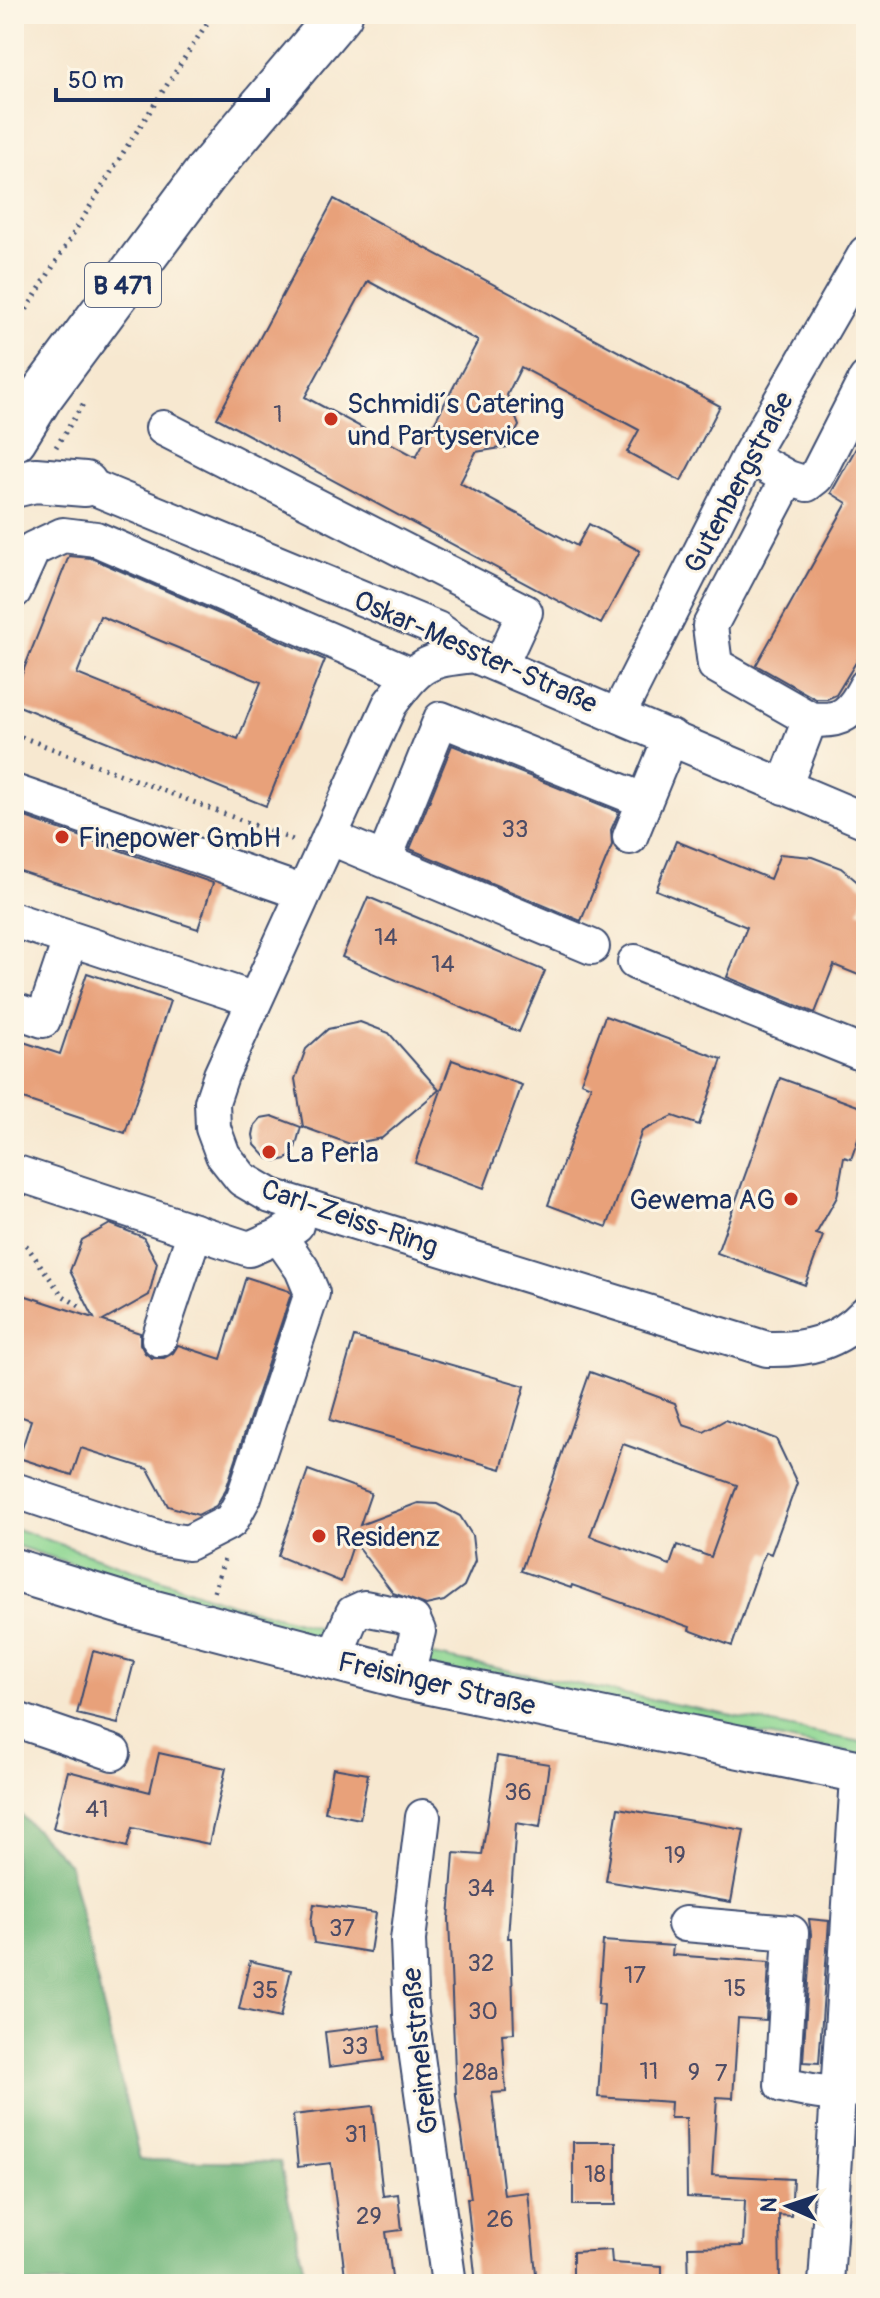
<svg xmlns="http://www.w3.org/2000/svg" width="880" height="2298" font-family="Pangolin,sans-serif">
<style>
.green{fill:#8fd793;stroke:#558378;stroke-width:2}
.forest{fill:#73b87d;stroke:#47746e;stroke-width:2}
.building{fill:#e8a17a;fill-rule:evenodd}
.lines{fill:none;stroke-linecap:round;stroke-linejoin:round}
.minor-casing{stroke:#3c4b6f;stroke-width:38}
.major-casing{stroke:#3c4b6f;stroke-width:46}
.highway-casing{stroke:#3c4b6f;stroke-width:48}
.path{stroke:#3c4b6f;stroke-width:5;stroke-dasharray:2 6;stroke-linecap:butt}
.minor{stroke:#fff;stroke-width:34}
.major{stroke:#fff;stroke-width:42}
.highway{stroke:#fff;stroke-width:44}
.poi-dot{fill:#c8321e;stroke:#fcf5e5;stroke-width:3}
.labels{text-anchor:middle;stroke-width:6;stroke-linejoin:round;paint-order:stroke}
.number-label{font-size:24px;fill:#4e4c65}
.shield{fill:#fcf5e5;stroke:#5e6a86;stroke-width:2}
.shield-label{font-size:26px;font-weight:bold;fill:#1b2f5e}
.poi-label{font-size:28px;fill:#1b2f5e;stroke:#fcf5e5;text-anchor:start}
.street-label{font-size:28px;fill:#1b2f5e;stroke:#fcf5e5}
</style>
<rect width="100%" height="100%" fill="#fcf5e5"/>
<filter id="ink" filterUnits="userSpaceOnUse"><feTurbulence type="fractalNoise" baseFrequency=".0125" numOctaves="2"/><feDisplacementMap in="SourceGraphic" scale="16" xChannelSelector="R" yChannelSelector="G"/><feConvolveMatrix kernelMatrix="1 2 1 2 8 2 1 2 1" color-interpolation-filters="sRGB"/></filter>
<filter id="wash" filterUnits="userSpaceOnUse"><feTurbulence type="fractalNoise" baseFrequency=".006" numOctaves="4" result="noise"/><feDisplacementMap in="SourceGraphic" scale="32" xChannelSelector="R" yChannelSelector="G"/><feGaussianBlur stdDeviation="1.8" result="paint"/><feColorMatrix in="noise" values="0 0 0 0 0 0 0 0 0 0 0 0 0 0 0 0 0 1.4 0 .05"/><feComposite in="paint" operator="in"/></filter>
<g filter="url(#wash)">
<rect width="100%" height="100%" fill="#f7e8d0"/>
<path class="green" d="M14,1528L228,1603L335,1632L325,1642L226,1614L14,1545Z
M422,1653L866,1743V1756L425,1666Z"/>
<path class="forest" d="M14,1808L69,1864L140,2160L280,2162L307,2284H14Z"/>
<g id="blocks">
<path class="building" d="M334,199L720,406L681,481L627,452L639,430L521,367L507,395L519,426L507,447L476,452L460,483L577,546L589,524L640,551L601,624L217,418ZM368,281L478,341L416,457L305,397Z
M866,430V646L836,695L827,699H816L756,665L847,503L831,493Z
M69,556L91,558L325,660L266,806L14,704V694ZM100,616L261,682L238,739L77,674Z
M452,745L619,812L611,830L612,845L581,921L410,849Z
M14,813L213,883L198,929L14,869Z
M676,841L770,879L780,854L812,857L841,868L866,889L859,911L866,914V978L834,965L815,1013L727,977L747,927L656,890Z
M368,897L545,971L519,1032L342,957Z
M87,973L170,1001L125,1133L14,1096V1039L60,1054Z
M605,1016L722,1059L699,1125L673,1116L642,1131L607,1227L548,1205L591,1086L581,1082Z
M360,1022L389,1033L439,1090L382,1138L350,1144L303,1127L295,1079L306,1049L328,1029Z
M452,1060L522,1085L484,1188L415,1163Z
M780,1078L866,1109V1117L851,1159L844,1157L837,1197L816,1234L823,1236L805,1285L717,1253Z
M272,1116L301,1127L294,1152L287,1159L276,1161L267,1158L255,1145L253,1135L255,1125L261,1118Z
M110,1224L143,1237L157,1263L149,1295L103,1321L140,1333V1344L145,1353L152,1358H164L173,1353L178,1345L221,1359L246,1277L289,1291L291,1294L226,1489L216,1506L198,1515L168,1506L148,1469L81,1448L72,1475L19,1458L31,1420L14,1414V1292L94,1318L70,1271L82,1240Z
M354,1337L525,1386L501,1469L330,1420Z
M590,1372L675,1403L683,1425L704,1432L725,1420L776,1439L797,1483L771,1554L766,1552L762,1560L732,1646L689,1630L690,1627L572,1585L571,1588L521,1571ZM623,1444L737,1485L711,1557L677,1545L670,1565L590,1536Z
M308,1470L371,1493L360,1525L418,1503L437,1504L460,1516L472,1535L475,1561L464,1586L444,1601L426,1605L393,1593L354,1542L341,1582L278,1556Z
M93,1651L134,1662L118,1724L77,1714Z
M159,1753L226,1768L209,1844L132,1828L127,1847L53,1828L68,1771L150,1792Z
M497,1756L549,1764L540,1827L516,1823L508,1938H511L514,2033L502,2034L506,2092L492,2093L504,2195L528,2192L537,2284H476L467,2198H471L456,2096L449,1919L454,1853L482,1855Z
M333,1768L368,1774L360,1819L325,1812Z
M618,1808L744,1830L731,1902L606,1881Z
M314,1904L376,1913L370,1952L314,1943L311,1922Z
M809,1919L829,1921L819,2063L803,2062L811,1934Z
M603,1941L673,1946L672,1955L769,1962L766,2020L738,2018L733,2098L717,2097L712,2175L793,2179L791,2216L779,2215L780,2284H689L688,2247L743,2246L745,2200L687,2197L686,2118H670L671,2102L598,2097L604,2005L598,2004Z
M250,1961L291,1970L280,2018L239,2009Z
M380,2025L384,2060L329,2067L325,2032Z
M373,2106L383,2196L398,2194L402,2230L386,2232L393,2284H346L331,2163L298,2167L293,2115Z
M573,2142H616V2205H573Z
M611,2250L612,2263L662,2266V2284H573V2252Z"/>
</g>
</g>
<g filter="url(#ink)">
<use href="#blocks" fill-opacity="0" stroke="#3c4b6f" stroke-width="2"/>
<g class="lines">
<g class="minor-casing">
<path id="minor" d="M163,428L525,612L500,666
M749,456L788,478L710,626L715,665L810,719L784,787
M788,478L807,484L816,477L866,379
M85,484L437,629L474,655L866,821
M14,591L33,549L63,535L96,539L411,675
M474,655C424,660 420,664 390,704L221,1075L212,1102L213,1128L223,1155L242,1179L271,1196L767,1349C806,1350 838,1343 866,1313
M618,715L749,456L866,253
M810,719C842,723 852,713 866,686
M14,792L304,893
M329,837L592,947
M630,837L671,737
M384,860L441,719L645,801
M14,920L255,1000
M635,962L866,1055
M14,1010L43,1020L70,940
M14,1172L249,1249L279,1236L296,1225
M159,1339L195,1231
M14,1490L158,1538L188,1543L231,1521L244,1497L312,1293L302,1269L279,1236
M333,1660L353,1613L364,1608L400,1615L413,1620L418,1631L406,1678
M14,1719L113,1753
M423,1817L408,1940L411,2014L449,2284
M685,1924L791,1933L782,2085C811,2090 843,2103 866,2080
M826,2284L857,1793L861,1772"/>
</g>
<g class="major-casing">
<path id="major" d="M14,1570L128,1605L406,1678L866,1773"/>
</g>
<g class="highway-casing">
<path id="highway" d="M14,439L40,397L206,173L340,14
M14,485L35,480L85,484"/>
</g>
<path class="path" d="M14,330L126,148L213,14
M56,447L85,401
M14,734L296,841
M26,1245L62,1295L84,1309
M214,1592L224,1560"/>
<use href="#minor" class="minor"/>
<use href="#major" class="major"/>
<use href="#highway" class="highway"/>
</g>
</g>
<g class="poi-dot">
<circle cx="331" cy="419" r="8"/>
<circle cx="62" cy="837" r="8"/>
<circle cx="269" cy="1152" r="8"/>
<circle cx="791" cy="1199" r="8"/>
<circle cx="319" cy="1536" r="8"/>
</g>
<g class="labels">
<g class="number-label">
<text x="278" y="422">1</text>
<text x="515" y="837">33</text>
<text x="386" y="945">14</text>
<text x="443" y="972">14</text>
<text x="518" y="1800">36</text>
<text x="97" y="1817">41</text>
<text x="675" y="1863">19</text>
<text x="481" y="1896">34</text>
<text x="342" y="1936">37</text>
<text x="481" y="1971">32</text>
<text x="635" y="1983">17</text>
<text x="735" y="1996">15</text>
<text x="265" y="1998">35</text>
<text x="483" y="2019">30</text>
<text x="355" y="2054">33</text>
<text x="649" y="2079">11</text>
<text x="480" y="2080">28a</text>
<text x="694" y="2080">9</text>
<text x="721" y="2081">7</text>
<text x="356" y="2142">31</text>
<text x="595" y="2182">18</text>
<text x="369" y="2224">29</text>
<text x="500" y="2227">26</text>
</g>
<rect class="shield" x="85" y="263" width="76" height="44" rx="6"/>
<g class="shield-label">
<text x="123" y="294">B 471</text>
</g>
<g class="poi-label">
<text x="347" y="413">Schmidi´s Catering<tspan x="347" dy="32">und Partyservice</tspan></text>
<text x="78" y="847">Finepower GmbH</text>
<text x="285" y="1162">La Perla</text>
<text x="775" y="1209" text-anchor="end">Gewema AG</text>
<text x="335" y="1546">Residenz</text>
</g>
<g class="street-label">
<text transform="translate(738 482) rotate(-62)" y="10">Gutenbergstraße</text>
<text transform="translate(476 651) rotate(24)" y="10">Oskar-Messter-Straße</text>
<text transform="translate(350 1217) rotate(19)" y="10">Carl-Zeiss-Ring</text>
<text transform="translate(437 1683) rotate(13)" y="10">Freisinger Straße</text>
<text transform="translate(419 2051) rotate(-96)" y="10">Greimelstraße</text>
</g>
</g>
<rect width="880" height="2298" fill="none" stroke="#fcf5e5" stroke-width="48"/>
<g transform="translate(788 2206) rotate(273)" stroke="#fcf5e5" stroke-width="6" paint-order="stroke">
<path d="M0-6L14 30L0 20L-14 30Z" fill="#1b2f5e"/>
<text y="-12" font-size="22" font-weight="bold" text-anchor="middle" fill="#1b2f5e">N</text>
</g>
<path d="M56 88v12h212v-12" fill="none" stroke="#1b2f5e" stroke-width="4"/>
<text x="68" y="88" font-size="24" fill="#1b2f5e" stroke="#fcf5e5" stroke-width="6" paint-order="stroke">50 m</text>
</svg>
